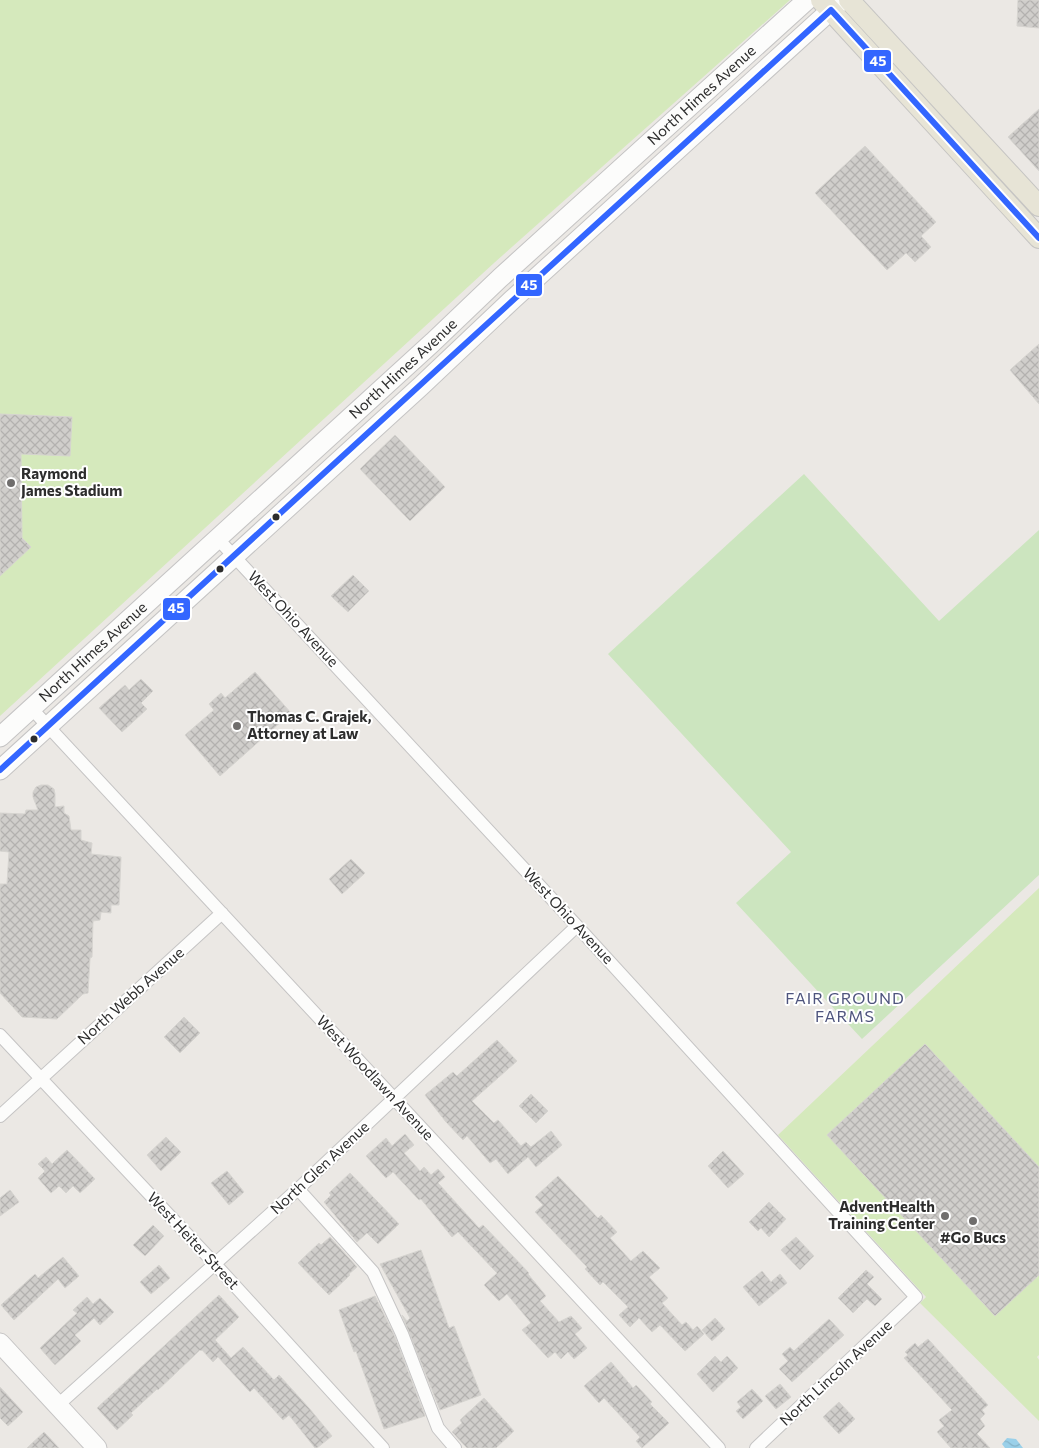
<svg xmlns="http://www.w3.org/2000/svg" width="1039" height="1448" font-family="Commissioner,sans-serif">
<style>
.grass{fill:#cce5bf}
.pitch{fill:#d5e9bc}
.water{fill:url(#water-waves)}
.building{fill:url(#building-cross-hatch);stroke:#d6d4d0}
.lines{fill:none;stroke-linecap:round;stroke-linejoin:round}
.street-casing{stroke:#c5c4c4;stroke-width:14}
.secondary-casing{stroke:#c5c4c4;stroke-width:21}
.primary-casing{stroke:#c6c5c3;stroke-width:22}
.street{stroke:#fcfcfb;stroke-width:12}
.secondary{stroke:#fcfcfb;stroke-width:19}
.primary{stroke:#e7e4d6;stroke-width:20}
.bus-1-casing{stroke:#fff;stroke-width:10}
.bus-1{stroke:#36f;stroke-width:6}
.poi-dot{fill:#706e6d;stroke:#fff;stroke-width:2}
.bus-dot{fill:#2d2d2d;stroke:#fff;stroke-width:2}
.labels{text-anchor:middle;stroke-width:4;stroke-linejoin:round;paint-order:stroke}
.street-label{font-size:15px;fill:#2d2d2d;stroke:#fff}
.poi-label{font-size:15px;font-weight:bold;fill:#2d2d2d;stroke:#fff;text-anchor:start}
.neighbourhood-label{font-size:16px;letter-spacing:1px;fill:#4e547d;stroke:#fff}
.line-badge{stroke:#fff;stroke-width:2}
.badge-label{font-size:14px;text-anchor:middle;font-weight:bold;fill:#fff}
</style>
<defs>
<pattern id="water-waves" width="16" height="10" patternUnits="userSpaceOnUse" patternTransform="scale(1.25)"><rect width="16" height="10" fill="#9ad0e9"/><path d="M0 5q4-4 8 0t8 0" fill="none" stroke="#85b3c8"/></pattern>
<pattern id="building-cross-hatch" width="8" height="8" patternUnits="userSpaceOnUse" patternTransform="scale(1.25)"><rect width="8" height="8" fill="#d0cecb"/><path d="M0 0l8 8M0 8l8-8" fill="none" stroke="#b3b1af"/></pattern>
</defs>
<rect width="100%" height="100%" fill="#ebe8e4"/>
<path class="grass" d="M804,474L939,621L1039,530V875L862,1039L736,903L791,852L608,654Z"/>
<path class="pitch" d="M0,0H790L494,263L0,716Z
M1039,888V1355L1037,1357L1039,1360V1421L920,1303L926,1297L778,1135Z"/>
<path class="water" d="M1007,1438L1016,1439L1023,1448H1005L1002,1444Z"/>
<path class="building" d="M1018,0H1039V28L1017,26Z
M1039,109V171L1008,137Z
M865,146L936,222L921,236L931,247L915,262L906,253L887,270L815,193Z
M1039,344V404L1010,370Z
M0,414L72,417L70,456L21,454L22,538L31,547L0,576Z
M395,435L445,487L410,521L360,469Z
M353,575L369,591L348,612L331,596Z
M255,672L291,713L220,776L185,735L214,710L209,704L221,693L225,698Z
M141,679L153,691L141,703L147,709L122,732L99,708L125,685L129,690Z
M41,785H48L54,789L55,794V807L64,806V813L69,816L71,830H81V840L92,843L91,854L121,857L119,905H111V913L101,912L100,920L93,921L92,957L90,958L88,993L83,994L57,1019L22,1017L0,993V884H7L9,852L0,851V813L25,814L26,810H38L33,797V792L36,787Z
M351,859L365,873L342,894L329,879Z
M184,1017L200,1033L180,1053L164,1037Z
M497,1040L517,1061L472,1101L494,1123L498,1120L521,1146L526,1142L531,1147L551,1131L562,1145L536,1167L528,1157L508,1174L496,1159L490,1163L467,1136L463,1140L446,1122L425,1095L453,1072L457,1076Z
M925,1044L1039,1167V1275L995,1316L827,1135Z
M531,1094L548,1111L536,1123L519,1106Z
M405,1134L414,1145L404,1153L420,1171L424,1167L431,1175L438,1169L445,1177L438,1183L479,1228L483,1225L529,1273L528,1274L546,1296L540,1301L559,1322L571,1316L582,1328L575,1334L587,1348L574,1359L568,1352L561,1359L555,1352L548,1358L522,1330L531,1323L507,1294L499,1301L484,1285L497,1273L458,1232L452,1237L421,1199L419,1200L393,1172L386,1178L366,1156L386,1138L392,1146Z
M166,1137L181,1152L161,1171L147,1155Z
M67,1150L95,1179L80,1193L73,1186L66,1193L59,1186L51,1193L38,1178L45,1171L38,1164L46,1157L52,1164Z
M723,1151L744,1174L728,1188L708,1166Z
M227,1171L244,1192L229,1205L211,1183Z
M350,1173L399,1224L378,1244L367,1233L357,1242L324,1202L331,1195L329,1193Z
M558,1176L598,1218L601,1215L617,1232L610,1238L631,1261L643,1251L660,1268L649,1277L668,1298L662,1303L682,1325L686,1322L693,1330L697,1326L704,1334L685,1351L660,1325L652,1332L639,1318L630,1327L619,1315L628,1307L603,1282L600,1285L585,1269L587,1267L535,1212L543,1205L535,1197Z
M10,1190L19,1202L0,1216V1198Z
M769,1202L786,1219L769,1237L761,1228L758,1231L749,1222Z
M153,1225L164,1236L145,1256L133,1245Z
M330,1237L357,1267L349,1274L350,1275L329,1295L298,1263L319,1243L321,1245Z
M796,1237L814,1256L800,1270L781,1250Z
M421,1250L449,1328L454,1326L481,1395L440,1410L402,1315L407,1321L410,1318L380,1264Z
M63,1257L79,1276L65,1288L58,1279L14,1320L1,1305L35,1274L38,1278Z
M159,1265L170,1278L151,1294L140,1282Z
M866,1270L874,1277L867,1284L882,1299L875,1306L867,1299L853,1313L838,1298Z
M762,1271L771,1282L780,1274L787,1283L759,1306L743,1287Z
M219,1295L239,1317L215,1340L231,1358L243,1347L274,1380L279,1375L309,1408L332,1436L317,1448H315L289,1415L283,1420L254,1388L250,1392L218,1357L213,1362L202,1350L201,1351L200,1350L158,1390L157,1389L131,1413L133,1415L117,1430L97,1408Z
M375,1296L395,1337L425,1416L384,1429L356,1351L354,1352L339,1310Z
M87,1297L93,1304L100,1298L114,1312L100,1325L94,1318L75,1335L81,1341L55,1365L40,1348L77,1313L73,1310Z
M715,1318L725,1329L712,1341L702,1330Z
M829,1319L844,1335L792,1382L779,1369L788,1361L782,1354L790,1347L794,1351Z
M928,1339L988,1405L982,1410L985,1414L980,1419L985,1426L977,1434L990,1448H951L937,1432L944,1426L939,1420L952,1410L904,1358L908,1355L905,1352L915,1343L918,1347Z
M715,1356L721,1362L727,1356L738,1368L713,1392L697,1374Z
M611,1362L633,1388L636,1385L652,1402L650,1404L669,1423L642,1448L636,1441L640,1437L604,1398L599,1403L584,1386Z
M780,1384L791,1397L776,1409L765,1396Z
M0,1387L23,1412L8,1426L0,1418Z
M752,1389L763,1401L743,1419L736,1411L741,1407L737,1402Z
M484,1398L514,1431L496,1448H467L452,1432L462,1423L460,1420Z
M839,1402L855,1419L839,1434L823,1417Z
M44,1432L59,1448H27Z"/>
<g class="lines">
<g class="street-casing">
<path id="street" d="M217,538L577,926L916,1297L756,1448
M31,708L719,1448
M0,1035L215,1264L383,1448
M0,1116L222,913
M298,1189L373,1272L402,1334L438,1428L455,1448
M58,1405L298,1189L577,926"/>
</g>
<g class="secondary-casing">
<g id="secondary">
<path id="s1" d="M0,737L433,342L500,278L807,0"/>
<path d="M0,770L421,386L513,299L842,0"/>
<path d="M0,1343L97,1448"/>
</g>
</g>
<g class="primary-casing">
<path id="primary" d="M821,0L1039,238
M849,0L1039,206"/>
</g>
<use href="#street" class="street"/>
<use href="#secondary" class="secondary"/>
<use href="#primary" class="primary"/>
<g class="bus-1-casing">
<path id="bus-1" d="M0,770C277,517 553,262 831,10L1039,238"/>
</g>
<use href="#bus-1" class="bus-1"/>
</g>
<g class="poi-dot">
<circle cx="11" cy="483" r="5"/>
<circle cx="237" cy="726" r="5"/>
<circle cx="945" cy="1216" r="5"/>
<circle cx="973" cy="1221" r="5"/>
</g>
<g class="bus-dot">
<circle cx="276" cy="517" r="4.5"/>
<circle cx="220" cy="569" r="4.5"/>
<circle cx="34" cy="739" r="4.5"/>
</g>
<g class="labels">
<g class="street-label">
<text dy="5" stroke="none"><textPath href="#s1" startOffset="951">North Himes Avenue</textPath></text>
<text dy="5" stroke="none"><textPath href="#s1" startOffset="546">North Himes Avenue</textPath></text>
<text transform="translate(293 619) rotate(47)" y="5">West Ohio Avenue</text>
<text dy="5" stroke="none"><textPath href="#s1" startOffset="126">North Himes Avenue</textPath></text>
<text transform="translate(568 916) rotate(47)" y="5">West Ohio Avenue</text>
<text transform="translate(131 996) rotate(-42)" y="5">North Webb Avenue</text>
<text transform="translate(375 1078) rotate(47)" y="5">West Woodlawn Avenue</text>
<text transform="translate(320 1168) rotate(-43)" y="5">North Glen Avenue</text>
<text transform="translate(193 1241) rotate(47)" y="5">West Heiter Street</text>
<text transform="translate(836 1373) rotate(-43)" y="5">North Lincoln Avenue</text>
</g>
<g class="poi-label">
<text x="21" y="479">Raymond<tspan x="21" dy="17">James Stadium</tspan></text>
<text x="247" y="722">Thomas C. Grajek,<tspan x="247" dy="17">Attorney at Law</tspan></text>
<text x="935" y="1212" text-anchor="end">AdventHealth<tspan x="935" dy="17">Training Center</tspan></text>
<text x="973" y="1243" text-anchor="middle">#Go Bucs</text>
</g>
<g class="neighbourhood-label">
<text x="845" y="1004">FAIR GROUND<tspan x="845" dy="18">FARMS</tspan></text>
</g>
</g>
<g class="line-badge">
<rect x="863" y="49" width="29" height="24" rx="5" fill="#36f"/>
<rect x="515" y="273" width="28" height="24" rx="5" fill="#36f"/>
<rect x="162" y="597" width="29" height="24" rx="5" fill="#36f"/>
</g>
<g class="badge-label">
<text x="878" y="66">45</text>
<text x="529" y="290">45</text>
<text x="176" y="613">45</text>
</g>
</svg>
